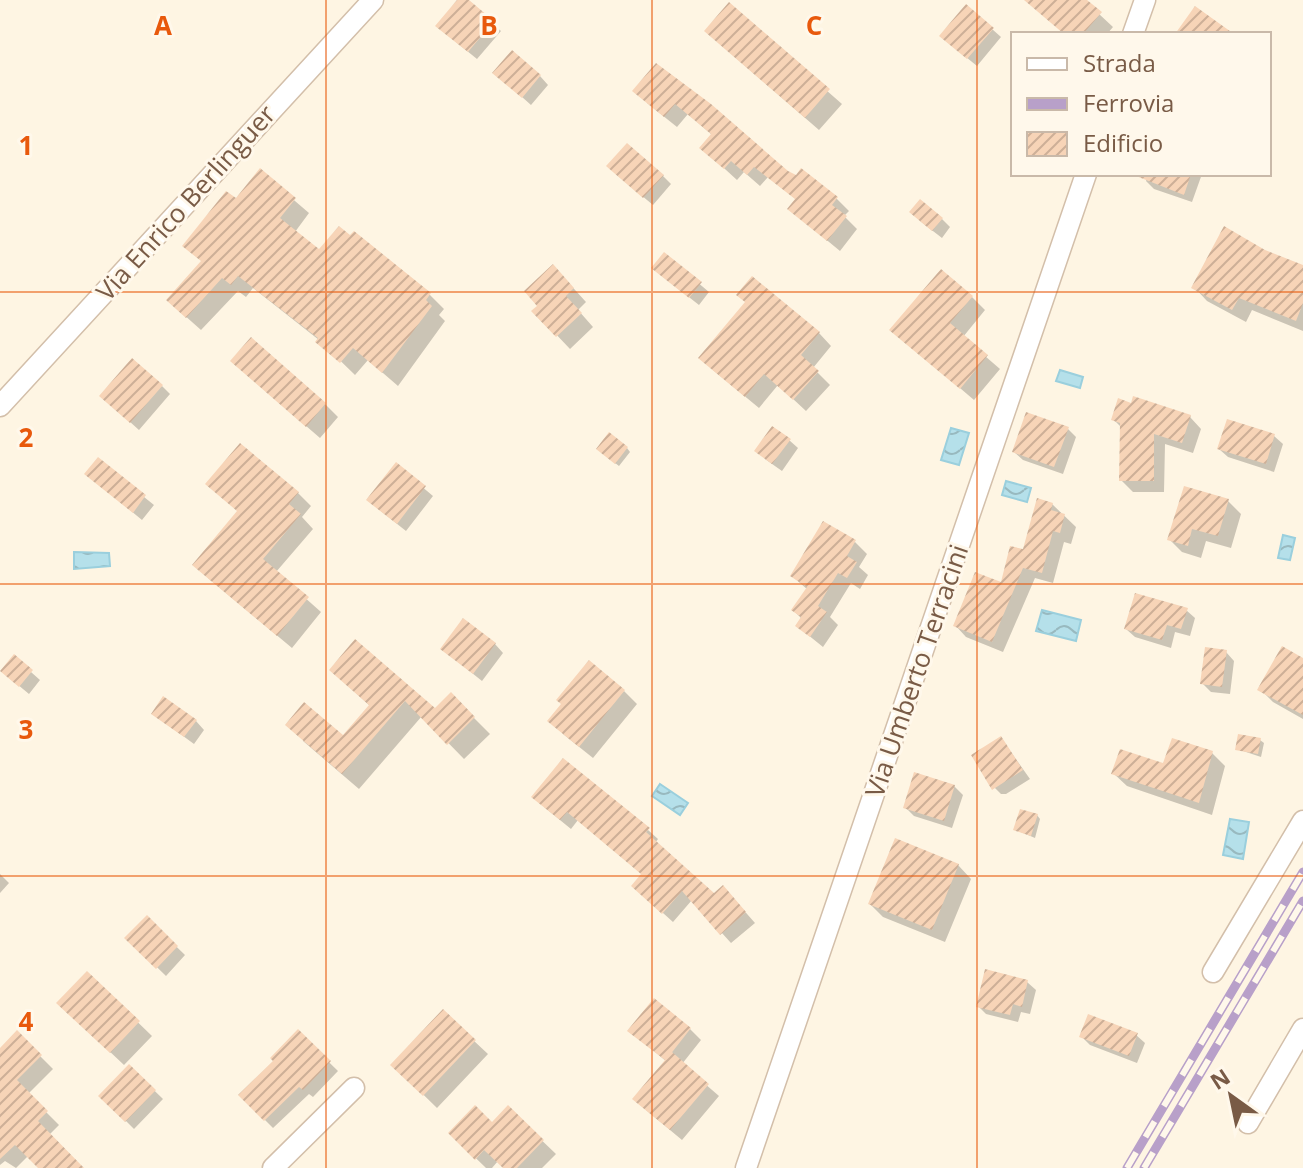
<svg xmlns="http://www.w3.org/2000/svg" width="1303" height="1168" font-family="'Open Sans',sans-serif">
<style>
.water{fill:url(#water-waves);stroke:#9acfdd;stroke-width:2}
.shadow{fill:#0003}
.building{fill:url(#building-hatch)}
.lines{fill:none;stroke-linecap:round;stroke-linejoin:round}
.street-casing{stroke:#d3bfaa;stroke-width:23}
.street{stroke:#fff;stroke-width:20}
.rail-casing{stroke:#b8a0c9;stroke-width:9}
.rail{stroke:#fff8eb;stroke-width:6;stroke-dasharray:18;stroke-linecap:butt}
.grid{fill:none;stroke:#e8590c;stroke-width:2;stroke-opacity:0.55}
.labels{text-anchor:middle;stroke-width:6;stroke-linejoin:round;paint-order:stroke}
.street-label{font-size:26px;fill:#795b46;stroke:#fff8eb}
.grid-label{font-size:26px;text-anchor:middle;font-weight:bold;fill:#e8590c;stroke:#fff8eb;stroke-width:6;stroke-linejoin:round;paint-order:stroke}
</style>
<defs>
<pattern id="water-waves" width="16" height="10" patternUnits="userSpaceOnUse" patternTransform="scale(2)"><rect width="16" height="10" fill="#b5e0ea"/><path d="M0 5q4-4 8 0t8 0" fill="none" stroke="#98b9bf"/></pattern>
<pattern id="building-hatch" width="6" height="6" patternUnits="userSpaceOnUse" patternTransform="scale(2)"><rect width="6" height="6" fill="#f7d4b7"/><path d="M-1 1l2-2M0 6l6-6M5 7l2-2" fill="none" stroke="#cdaf97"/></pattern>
</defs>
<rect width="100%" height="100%" fill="#fef5e3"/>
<path class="water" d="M1060,370L1083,377L1080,388L1056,381Z
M951,428L969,433L959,465L941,460Z
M1006,481L1031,488L1027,502L1002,495Z
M1283,535L1295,538L1290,560L1278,558Z
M74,552L109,553L110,566L74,569Z
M1042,610L1081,620L1076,641L1036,631Z
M660,784L688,803L680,815L652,796Z
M1230,819L1249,822L1243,859L1223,855Z"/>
<path class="shadow" d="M459,0H466L501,31L477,59L446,34Z
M1027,0H1084L1113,27L1107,34H1065Z
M729,5L842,104L819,130L720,44Z
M992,29L1001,37L977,66L950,44Z
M656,66L787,173L837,199L849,211L844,216L857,229L840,251L789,209L797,200L768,177L760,186L744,172L737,180L714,159L712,135L688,114L677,127L647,103Z
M540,76L548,85L531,105L504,81Z
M260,171L309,213L295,232L320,252L430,295L444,309L439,315L445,321L398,386L368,360L355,375L319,340L253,288L246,297L238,291L201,330L183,314L202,262L236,201Z
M1148,174H1202L1192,202L1154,189L1146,181Z
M617,175L663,176L671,184L653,205Z
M942,219L950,227L942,238L920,221Z
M1264,251L1303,267V331L1252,310L1246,322L1207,301L1194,287Z
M665,255L709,292L699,305L662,276Z
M566,280L586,302L578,310L593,327L570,349L534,311Z
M972,297L985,310L963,337L1000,369L974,400L892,330Z
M747,303L819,333L831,346L813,368L830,385L806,411L778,385L759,408L713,370Z
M246,374L325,404L338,417L320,438Z
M162,386L170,394L139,430L110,404Z
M1190,417L1201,429L1193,453L1165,444L1164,492H1133L1121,480L1122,428L1113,419Z
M1068,429L1076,437L1063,474L1023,460L1014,452Z
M1274,436L1283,444L1274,472L1228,457L1219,449Z
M789,440L798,448L782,471L765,459Z
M627,448L630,452L619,466L602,453Z
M98,460L154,505L142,520L96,482Z
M396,465L433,496L406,531L377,508Z
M298,493L311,506L302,517L313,529L276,572L321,612L292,648L208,578L239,512Z
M1228,501L1241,514L1231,548L1206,541L1201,558L1182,552L1169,539Z
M1052,504L1076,527L1071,544L1064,542L1053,583L1035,578L1003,652L966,637L955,625L1002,585Z
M855,542L867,554L859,567L868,575L860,589L851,583L830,617L838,625L823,647L797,626L802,619L793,610L808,590L792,576Z
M1186,610L1195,618L1190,636L1175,632L1171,648L1135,637L1126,629Z
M495,644L503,653L482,681L442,649Z
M1226,652L1234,661L1230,694L1211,692L1202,683Z
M14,657L40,680L29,694L11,679Z
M1303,660V719L1273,702L1260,689Z
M331,670L435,710L451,695L490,734L464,759L422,716L359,789L303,741L343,738L370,706Z
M624,691L637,704L593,758L563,734Z
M153,714L196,721L204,730L194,744Z
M1001,738L1030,779L1006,794H1001L992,785Z
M1260,740L1264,743L1261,757L1237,749Z
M1212,753L1225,766L1212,815L1127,786L1113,773Z
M954,786L963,795L952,828L914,816L905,807Z
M544,807L648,830L658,839L655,843L714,895L733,898L755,923L731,943L692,900L673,922L643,895V875L578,820L571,829Z
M1037,815L1040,819L1035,838L1016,830Z
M958,865L971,879L945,942L883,917L870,904Z
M0,874L9,883L0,893Z
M147,918L185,955L166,976L127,938Z
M87,973L152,1036L124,1065L72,1016Z
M1027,982L1036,990L1030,1014L1021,1012L1018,1022L986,1014L978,1006Z
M443,1012L488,1054L437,1108L393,1065Z
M690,1029L701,1040L682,1064L719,1096L682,1140L646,1110L667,1062L630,1031Z
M298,1032L338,1071L313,1097L309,1094L273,1128L241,1096L276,1061Z
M17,1033L53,1069L28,1094L59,1125L49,1135L82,1168H41L28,1156L16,1168L5,1161L0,1165V1050Z
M1136,1035L1145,1043L1137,1063L1090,1045L1081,1036Z
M130,1067L163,1099L134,1129L101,1096Z
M508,1108L556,1154L542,1168H505L498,1161L492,1168H486L450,1133L492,1125Z"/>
<path class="building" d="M457,0H469L494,21L468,52L435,26Z
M1024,0H1087L1102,12L1083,34H1064Z
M729,2L830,89L805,118L704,31Z
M966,4L994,28L967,59L939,36Z
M1195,6L1234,34H1175Z
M512,50L541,75L522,98L492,73Z
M656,63L711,104L788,171L796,175L801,168L838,197L832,205L847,216L827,241L787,209L795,199L754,167L747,175L731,161L724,169L699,148L711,134L675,104L664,117L632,91Z
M627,143L664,175L643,198L606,166Z
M260,168L296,198L280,218L319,249L339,226L350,235L354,231L431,293L426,300L432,306L382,373L353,348L340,363L315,342L318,338L238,276L231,285L222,278L186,318L166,300L201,261L182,246L226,191L236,198Z
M1131,174H1191L1184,195Z
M920,199L943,218L932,231L909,212Z
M1224,226L1265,250L1303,265V303L1296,321L1239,298L1232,310L1191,288Z
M664,252L702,282L689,298L651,268Z
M553,264L574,288L566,296L582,313L556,337L531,311L537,306L524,291Z
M941,269L973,296L950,323L988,355L960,389L889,330Z
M752,276L820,332L801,355L819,371L793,400L764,374L745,397L698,358L745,302L736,295Z
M251,337L326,403L306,427L230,361Z
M132,358L163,385L130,423L99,396Z
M1133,396L1191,415L1182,443L1154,434V481H1119L1120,423L1111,420L1118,398L1131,403Z
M1026,412L1069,427L1054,467L1012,452Z
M1227,419L1275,434L1266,464L1217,449Z
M772,426L791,439L772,464L754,451Z
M609,432L628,447L615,464L596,449Z
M240,443L299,492L289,504L301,514L263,559L309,597L277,636L192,565L237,511L205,484Z
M98,457L146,495L133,513L84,474Z
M396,462L426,486L397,524L366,500Z
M1184,486L1229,499L1218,536L1192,529L1188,546L1167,540Z
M1037,498L1053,503L1051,510L1065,514L1060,533L1053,531L1042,573L1023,568L992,642L953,626L975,572L1001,582L1010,546L1023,549Z
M823,521L856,540L847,556L857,562L847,578L838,573L818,606L827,612L810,637L795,626L801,617L791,610L807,587L790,576Z
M1135,593L1188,608L1181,629L1167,625L1162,640L1124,629Z
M463,618L496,643L473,674L440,649Z
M355,639L435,708L451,692L475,717L447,745L405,701L342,774L285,725L304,702L343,735L369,705L329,670Z
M1282,646L1303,658V715L1257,690Z
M1205,647L1227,650L1222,687L1200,684Z
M14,654L33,670L19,687L0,671Z
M589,660L625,690L579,747L547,721L561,704L556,700Z
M163,696L197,720L184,737L151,714Z
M1238,734L1261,738L1258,754L1235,750Z
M1001,736L1023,770L992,790L971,755Z
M1172,738L1213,751L1199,803L1111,774L1120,749L1163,763Z
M563,758L650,828L646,832L714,893L723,885L746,912L720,935L682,891L662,914L631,886L641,874L567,812L560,820L531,797Z
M914,772L955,785L944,821L903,808Z
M1020,809L1038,814L1031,836L1013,830Z
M895,838L959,864L932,930L868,904Z
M147,915L178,946L156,969L124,938Z
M985,969L1028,980L1022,1007L1013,1004L1010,1015L976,1007Z
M87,971L140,1021L110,1053L56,1003Z
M654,998L691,1028L666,1060L672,1052L709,1084L670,1130L632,1099L665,1060L627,1031Z
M443,1009L476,1040L423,1096L390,1065Z
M1088,1014L1138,1033L1129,1056L1079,1037Z
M298,1029L331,1061L303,1090L299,1087L264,1121L238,1095L273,1061L270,1058Z
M17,1030L42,1055L17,1080L48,1111L38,1121L84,1168H38L15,1145L0,1159V1048Z
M129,1064L156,1090L125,1122L98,1096Z
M475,1105L492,1122L508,1105L544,1140L517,1168H503L484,1150L475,1160L448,1133Z"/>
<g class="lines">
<g class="street-casing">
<path id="street" d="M1133,34L1145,0
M0,406L373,0
M1213,972L1303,821
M1248,1123L1303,1029
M273,1168L354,1088
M746,1168L1086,174"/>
</g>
<use href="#street" class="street"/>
<g class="rail-casing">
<path id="rail" d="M1127,1168L1303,872
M1144,1168L1303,901"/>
</g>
<use href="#rail" class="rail"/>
</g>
<path class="grid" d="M326,0V1168M652,0V1168M977,0V1168M0,292H1303M0,584H1303M0,876H1303"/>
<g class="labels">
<g class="street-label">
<text transform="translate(186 203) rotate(-48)" y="9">Via Enrico Berlinguer</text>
<text transform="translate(917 671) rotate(-71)" y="9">Via Umberto Terracini</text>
</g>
</g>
<g class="grid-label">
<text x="163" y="35">A</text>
<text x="489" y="35">B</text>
<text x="814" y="35">C</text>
<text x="26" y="155">1</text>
<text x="26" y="447">2</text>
<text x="26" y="739">3</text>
<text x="26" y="1031">4</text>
</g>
<rect x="1011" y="32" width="260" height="144" fill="#fff8eb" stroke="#c9b9a9" stroke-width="2"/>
<rect x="1027" y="58" width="40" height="12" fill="#ffffff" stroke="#c9b9a9" stroke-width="2"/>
<text x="1083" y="72" font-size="24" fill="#795b46">Strada</text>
<rect x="1027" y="98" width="40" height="12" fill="#b8a0c9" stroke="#c9b9a9" stroke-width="2"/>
<text x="1083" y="112" font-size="24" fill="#795b46">Ferrovia</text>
<rect x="1027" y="132" width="40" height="24" fill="url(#building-hatch)" stroke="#c9b9a9" stroke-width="2"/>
<text x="1083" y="152" font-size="24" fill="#795b46">Edificio</text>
<g transform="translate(1231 1096) rotate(327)" stroke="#fff8eb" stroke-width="6" paint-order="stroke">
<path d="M0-6L14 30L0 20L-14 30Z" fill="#795b46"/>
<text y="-12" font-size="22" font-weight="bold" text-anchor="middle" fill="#795b46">N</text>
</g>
</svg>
